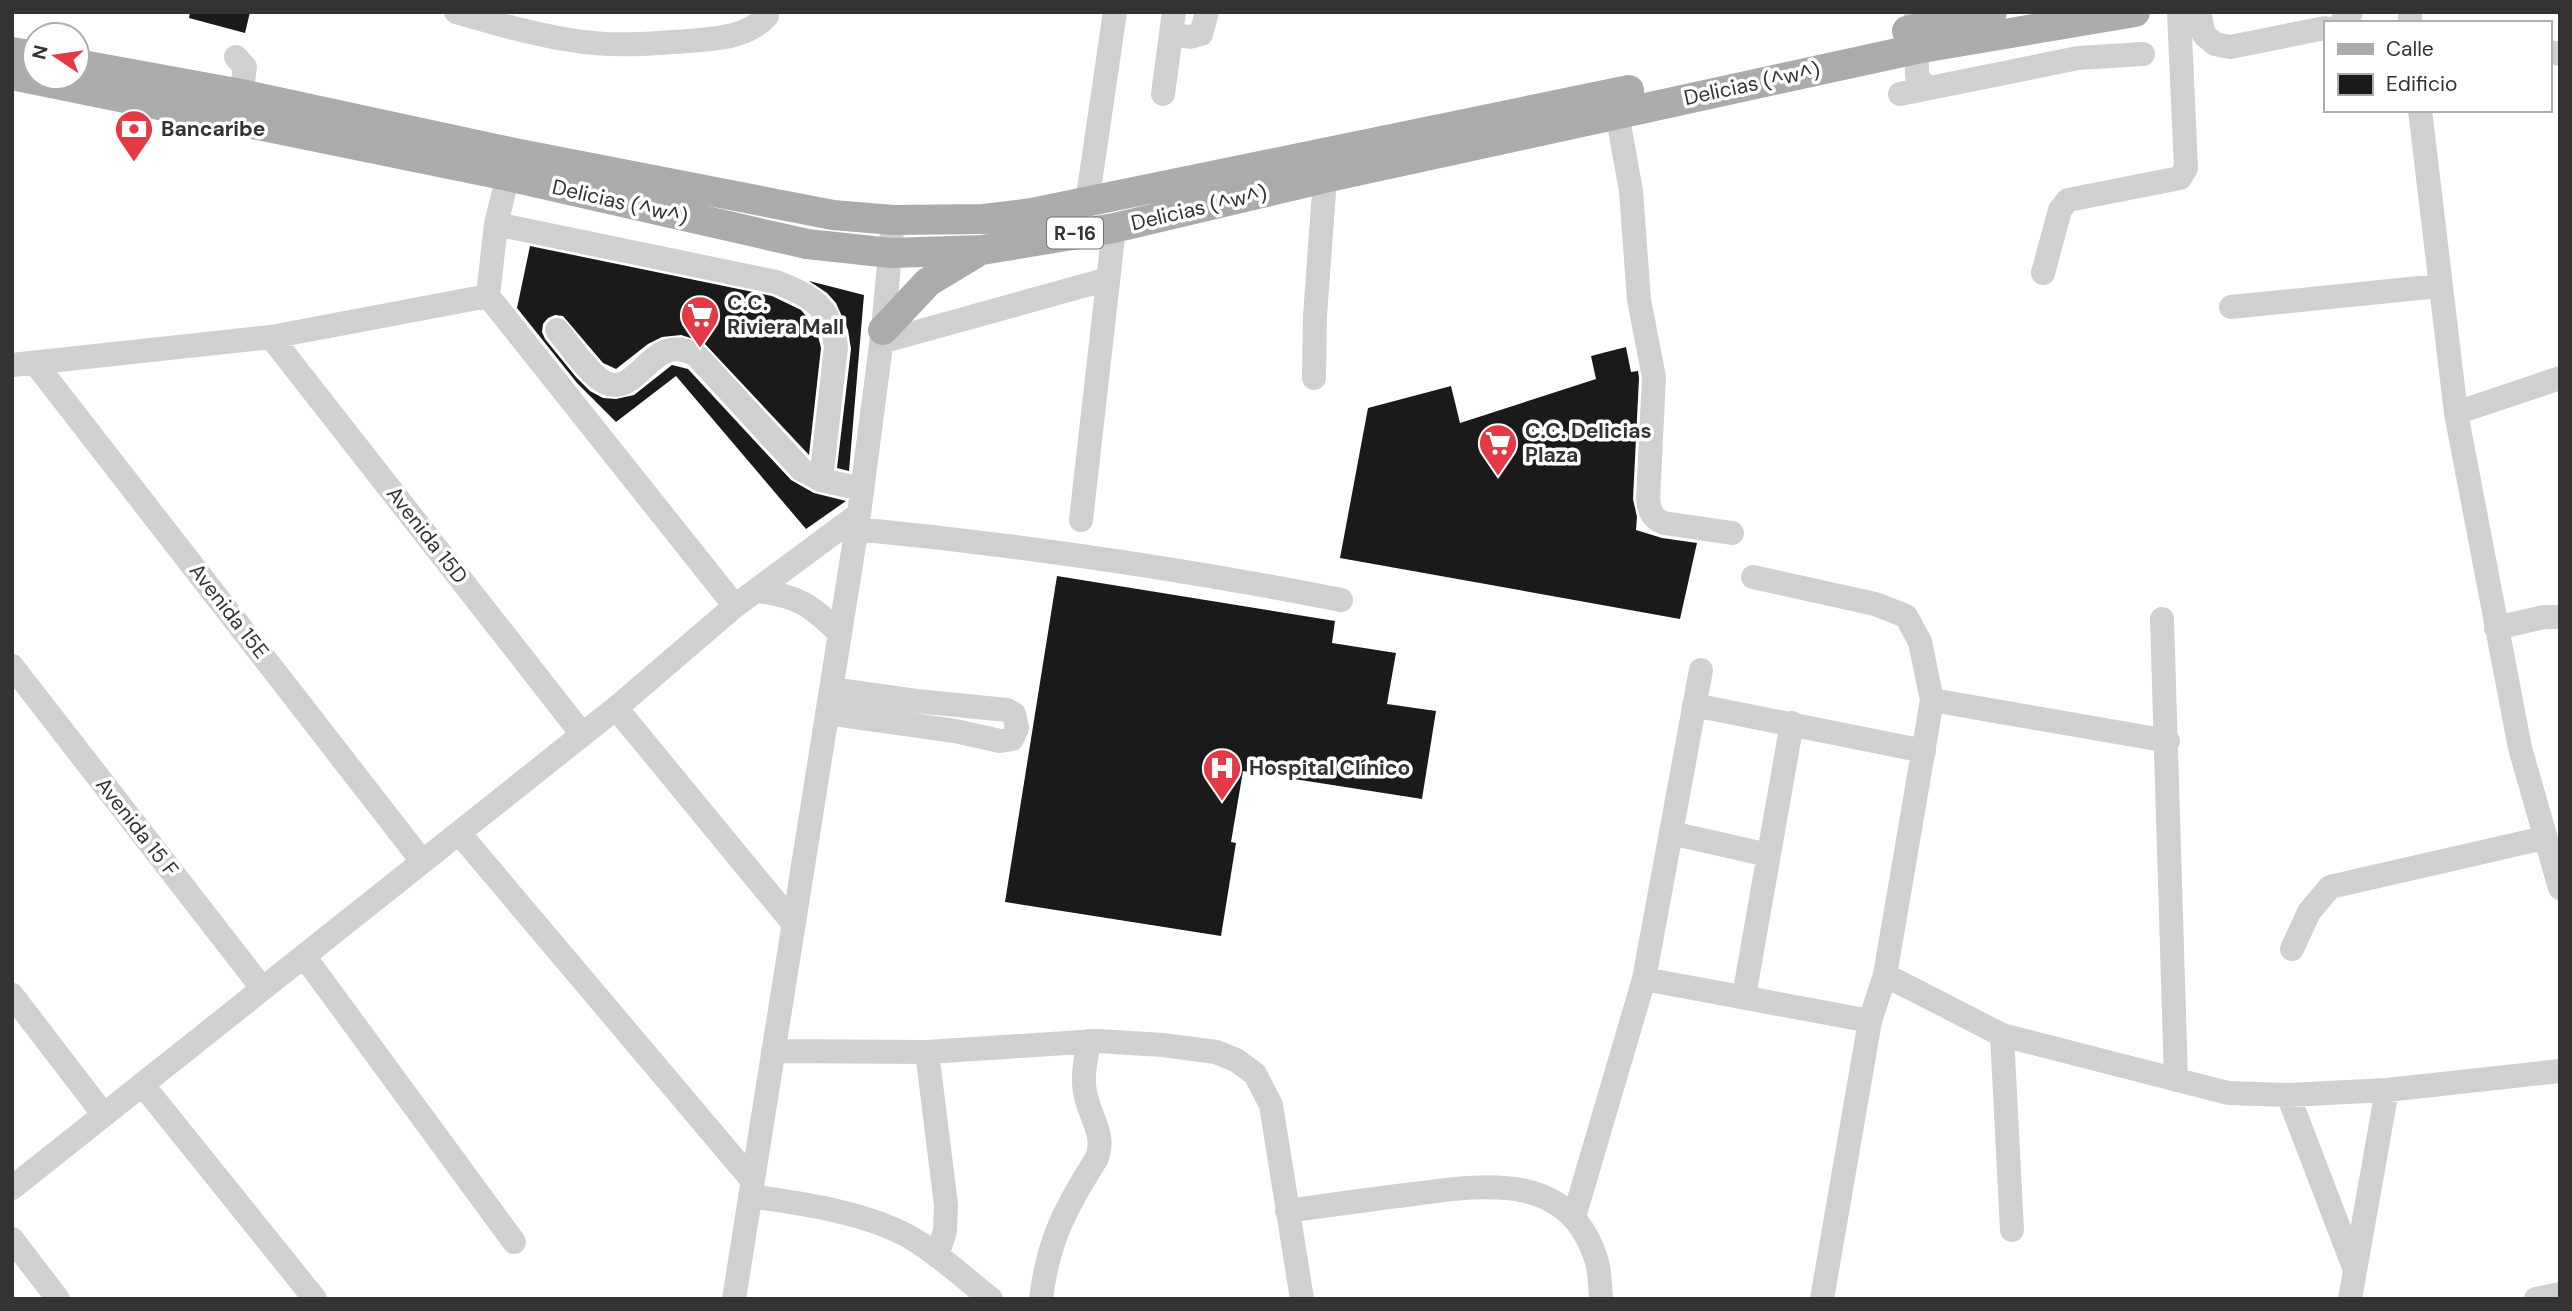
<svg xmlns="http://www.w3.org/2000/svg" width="2572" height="1311" font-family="'DM Sans',sans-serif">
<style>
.building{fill:#1a1a1a}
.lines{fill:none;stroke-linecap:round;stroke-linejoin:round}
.minor{stroke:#d0d0d0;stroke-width:24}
.major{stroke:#ababab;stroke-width:30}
.labels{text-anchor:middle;stroke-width:7;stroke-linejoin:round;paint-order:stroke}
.shield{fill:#fff;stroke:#707070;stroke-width:2}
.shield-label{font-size:19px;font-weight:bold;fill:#333}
.street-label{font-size:21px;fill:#333;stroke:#fff}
.poi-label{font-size:21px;font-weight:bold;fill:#333;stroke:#fff;text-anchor:start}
</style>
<rect width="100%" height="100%" fill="#fff"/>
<path class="building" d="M190,12H250L245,33L189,18Z
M530,246L772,296L801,310L816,328L821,348L809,455L703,342L681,335L662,337L648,344L616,369L603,363L563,316L555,315L548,318L543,324L542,332L545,339L576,377L590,391L603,398L616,399L634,395L672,365L688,369L791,480L814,493L846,501L806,529L676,376L616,422L577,383L517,308Z
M809,281L864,295L849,471L837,468L851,349L848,330L836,303L827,293Z
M1626,347L1631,372L1638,371L1639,378L1633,499L1637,517L1636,530L1662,538L1697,543L1680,619L1340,558L1368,408L1451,386L1460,423L1596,379L1591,356Z
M1057,576L1335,621L1332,643L1396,653L1387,704L1436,711L1422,799L1243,771L1231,842L1236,843L1221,936L1005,902Z"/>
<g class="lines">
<path class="minor" d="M456,12C494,23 532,34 570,40C609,47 649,44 688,41C716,39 748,37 767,16
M1174,12L1171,34L1190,37L1201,34L1207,12
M1916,12L1917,76L1926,88
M2199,12L2204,35L2215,44L2230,47L2325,28
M2410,12V23
M2341,23L2347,21L2351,12
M2549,52L2560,54
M236,57L245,67L241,94
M1163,94L1171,34
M1900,94L2078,58L2143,54
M2420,110L2456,413L2520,748L2560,888
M1617,113L1631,191L1639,300L1654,377L1648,500C1650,512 1652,518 1664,523L1732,533
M508,176L496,224L488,296L735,606
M1087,203L1115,12
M496,224L776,282C812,296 831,307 836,347L821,480
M2043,273L2060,210L2068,200L2180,178L2186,168L2179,12
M2231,307L2439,286
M557,330C569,344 590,376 606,383C640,397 652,328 697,356L802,470L821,480L862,489
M271,337L582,734
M881,342L1108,279
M35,363L422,861
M12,365L271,337L488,296
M1314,378L1315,316L1325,178
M2456,413L2560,378
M1081,520L1114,228
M856,529C1021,545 1179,568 1341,600
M1753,577L1875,604L1906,616L1920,642L1932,700L1885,975L1870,1021L1822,1299
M756,591C796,595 812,605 840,634
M2162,619L2176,1080
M2496,628L2544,617H2560
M12,666L262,988
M1932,700L2168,741
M1694,705L1924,751
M616,708L793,923
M827,713L955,731L1000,741L1012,739L1017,728L1014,714L1007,710L916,701L831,689
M459,833L752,1180
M1671,833L1768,855
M2292,949L2309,912L2330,887L2544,838
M304,956L514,1242
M1885,975L2002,1035L2228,1093L2288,1095L2387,1090L2560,1071
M1644,979L1870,1021
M12,995L104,1115
M1744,996L1792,723
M2002,1035L2012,1230
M773,1051L927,1052L1097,1041L1163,1045L1216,1052L1236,1060L1255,1074L1271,1105L1302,1299
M927,1052L946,1205L945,1231L937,1256
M142,1084L315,1299
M2288,1095L2355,1270
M12,1188L616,708L735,606L859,514
M750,1196C802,1204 861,1211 908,1236C938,1253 964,1278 991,1299
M1287,1211C1330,1205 1372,1199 1414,1194C1489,1184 1570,1172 1597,1262C1600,1273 1600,1287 1601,1299
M1574,1217L1644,979L1701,670
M12,1239L58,1299
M734,1299L859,514L883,330L893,220
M1041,1299C1048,1240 1066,1207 1097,1158C1106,1133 1089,1117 1085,1092C1082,1076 1086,1058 1089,1041
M2350,1299L2387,1090
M2536,1299L2560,1294"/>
<path class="major" d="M1907,31L1992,12
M12,52L35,56
M77,64L241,94L514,153L833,215L893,220L984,219L1032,213L1629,90
M12,75L508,176L807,244L891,253L982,250L1114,228L1325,178L1916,49L2135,12
M883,330L928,282L976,253"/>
</g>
<defs>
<g id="bank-pin" transform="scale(2.0125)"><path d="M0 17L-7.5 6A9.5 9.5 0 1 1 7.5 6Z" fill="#e63946" stroke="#fff"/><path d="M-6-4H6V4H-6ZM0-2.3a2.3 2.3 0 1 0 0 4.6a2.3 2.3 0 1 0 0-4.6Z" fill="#fff"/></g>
<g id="supermarket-pin" transform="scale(2.0125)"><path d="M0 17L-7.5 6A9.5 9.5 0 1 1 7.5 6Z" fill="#e63946" stroke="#fff"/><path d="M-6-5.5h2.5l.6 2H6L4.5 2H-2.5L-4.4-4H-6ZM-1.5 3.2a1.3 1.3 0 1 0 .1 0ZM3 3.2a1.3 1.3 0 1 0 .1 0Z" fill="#fff"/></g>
<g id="hospital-pin" transform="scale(2.0125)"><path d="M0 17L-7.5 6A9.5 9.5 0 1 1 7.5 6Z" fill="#e63946" stroke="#fff"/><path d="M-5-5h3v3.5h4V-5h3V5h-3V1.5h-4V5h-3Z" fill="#fff"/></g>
</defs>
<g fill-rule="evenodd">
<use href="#bank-pin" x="134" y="129"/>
<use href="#supermarket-pin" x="700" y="315"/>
<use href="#supermarket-pin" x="1498" y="443"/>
<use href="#hospital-pin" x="1222" y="768"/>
</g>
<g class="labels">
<rect class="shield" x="1047" y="217.5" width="56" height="31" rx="5"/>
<g class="shield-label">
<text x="1075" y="240">R-16</text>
</g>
<g class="street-label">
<text transform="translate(1752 84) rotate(-12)" y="7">Delicias (^w^)</text>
<text transform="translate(620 202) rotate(13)" y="7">Delicias (^w^)</text>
<text transform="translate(1199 208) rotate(-13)" y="7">Delicias (^w^)</text>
<text transform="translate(427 535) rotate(52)" y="7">Avenida 15D</text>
<text transform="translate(229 611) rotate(52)" y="7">Avenida 15E</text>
<text transform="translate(137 827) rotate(52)" y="7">Avenida 15 F</text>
</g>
<g class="poi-label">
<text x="161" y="136">Bancaribe</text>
<text x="727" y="310">C.C.<tspan x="727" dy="24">Riviera Mall</tspan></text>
<text x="1525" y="438">C.C. Delicias<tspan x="1525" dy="24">Plaza</tspan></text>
<text x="1249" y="775">Hospital Clínico</text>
</g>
</g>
<rect width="2572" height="1311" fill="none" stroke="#333333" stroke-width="28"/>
<rect x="2324" y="21" width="228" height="91" fill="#ffffff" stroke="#adadad" stroke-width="2"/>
<rect x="2338" y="44" width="35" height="10" fill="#ababab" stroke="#adadad" stroke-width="2"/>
<text x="2386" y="56" font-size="21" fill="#333333">Calle</text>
<rect x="2338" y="74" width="35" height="21" fill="#1a1a1a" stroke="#adadad" stroke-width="2"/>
<text x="2386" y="91" font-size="21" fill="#333333">Edificio</text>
<g transform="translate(56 56) rotate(283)"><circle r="33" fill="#ffffff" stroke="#adadad" stroke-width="2"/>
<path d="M0-5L12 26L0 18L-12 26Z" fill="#e63946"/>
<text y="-10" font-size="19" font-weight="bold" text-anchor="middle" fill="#333333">N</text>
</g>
</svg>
